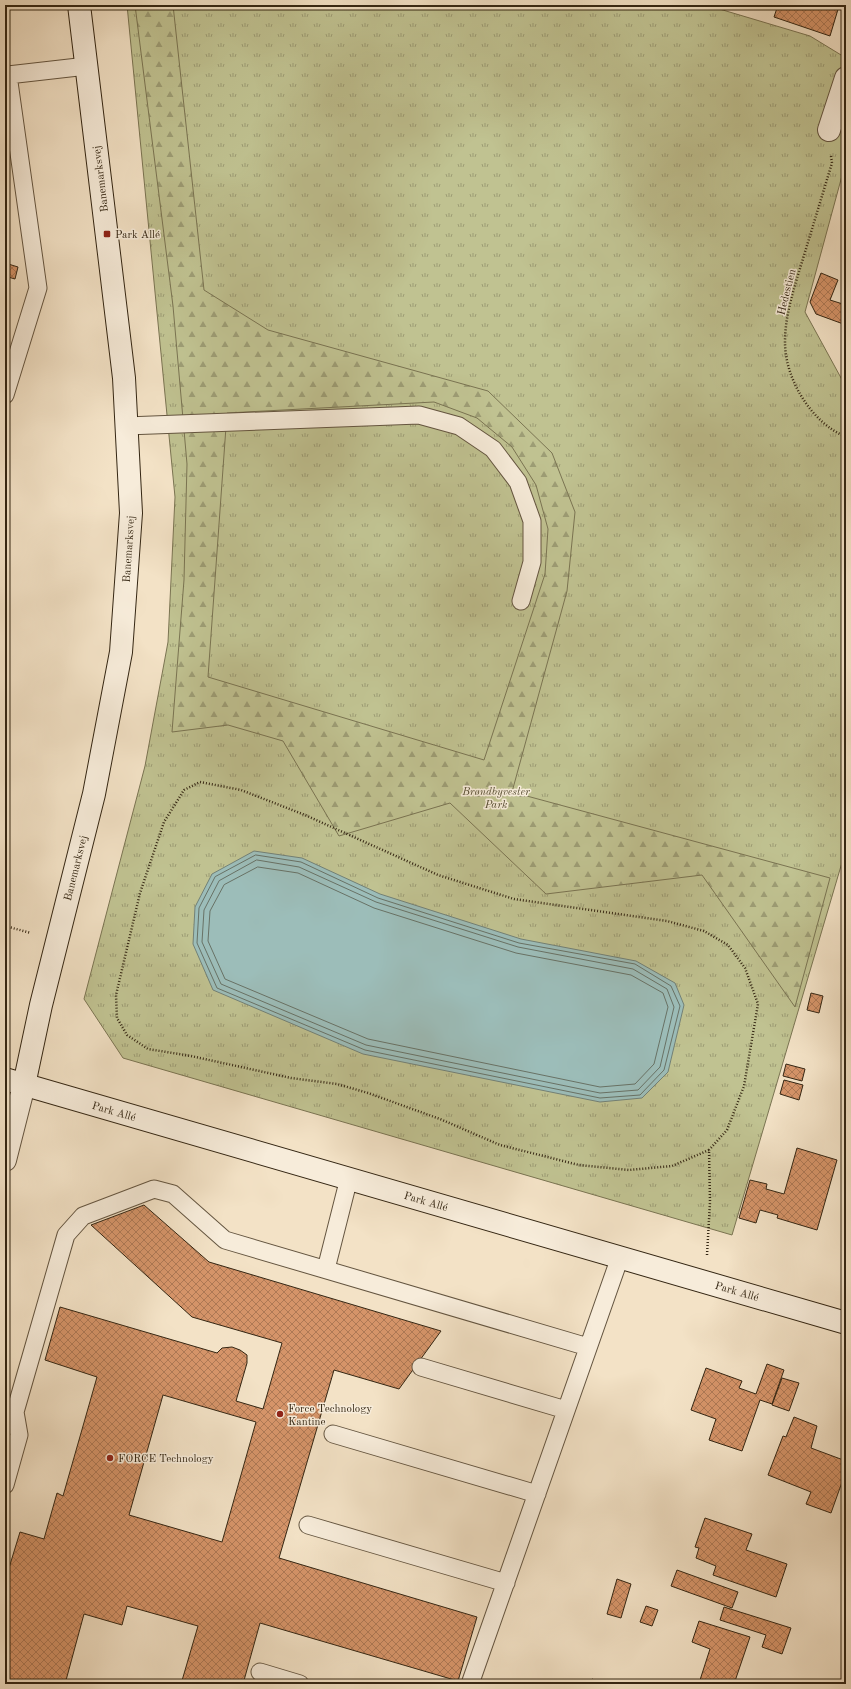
<svg xmlns="http://www.w3.org/2000/svg" width="851" height="1689" font-family="'Old Standard TT',serif">
<style>
.grass{fill:url(#grass-tufts);stroke:#7a7452}
.forest{fill:url(#forest-firs);stroke:#7a7452;fill-rule:evenodd}
.water{fill:#9cbdb9;stroke:#728177}
.lines{fill:none;stroke-linecap:round;stroke-linejoin:round}
.shore{stroke:#687266;stroke-width:1}
.building{fill:url(#building-cross-hatch);stroke:#342613;fill-rule:evenodd}
.lane-casing{stroke:#645540;stroke-width:19}
.street-casing{stroke:#645540;stroke-width:24}
.secondary-casing{stroke:#342613;stroke-width:24}
.path{stroke:#342613;stroke-width:2.5;stroke-dasharray:1 2;stroke-linecap:butt}
.lane{stroke:#f7ecda;stroke-width:17}
.street{stroke:#f7ecda;stroke-width:22}
.secondary{stroke:#f7ecda;stroke-width:22}
.poi-dot{fill:#8f2418;stroke:#f7ecda;stroke-width:1.5}
.labels{text-anchor:middle;stroke-width:3;stroke-linejoin:round;paint-order:stroke}
.street-label{font-size:11px;fill:#342613;stroke:#f7ecda}
.poi-label{font-size:11px;fill:#342613;stroke:#f7ecda;text-anchor:start}
.park-label{font-size:11px;font-style:italic;fill:#574d32;stroke:#f7ecda}
</style>
<defs>
<pattern id="grass-tufts" width="24" height="20" patternUnits="userSpaceOnUse"><rect width="24" height="20" fill="#c0c291"/><path d="M3 7l-1-3M5 7V3M7 7l1-3M15 17l-1-3M17 17v-4M19 17l1-3" fill="none" stroke="#9d9d75"/></pattern>
<pattern id="forest-firs" width="22" height="20" patternUnits="userSpaceOnUse"><rect width="22" height="20" fill="#c0c291"/><path d="M5 1l3.5 6h-7zM16 11l3.5 6h-7z" fill="#9d9d75"/></pattern>
<pattern id="building-cross-hatch" width="8" height="8" patternUnits="userSpaceOnUse"><rect width="8" height="8" fill="#d59469"/><path d="M0 0l8 8M0 8l8-8" fill="none" stroke="#ae7955"/></pattern>
</defs>
<rect width="100%" height="100%" fill="#f3e2c6"/>
<filter id="stains"><feTurbulence type="fractalNoise" baseFrequency=".005" numOctaves="4"/><feColorMatrix values="0 0 0 0 .2 0 0 0 0 .09 0 0 0 0 .02 0 0 0 .5 -.17"/></filter>
<radialGradient id="worn" r=".72"><stop offset=".6" stop-color="#630" stop-opacity="0"/><stop offset="1" stop-color="#630" stop-opacity=".3"/></radialGradient>
<path class="grass" d="M127,5H706L810,36L846,58V161L805,312L846,387V849L732,1235L123,1058L84,999L145,766L168,642L175,497Z"/>
<path class="forest" d="M135,5H173L204,290L268,330L488,391L552,453L575,512L567,591L512,792L830,878L795,1007L702,875L546,894L450,803L339,836L283,741L228,725L172,732L184,580L187,464L173,306ZM434,402L477,418L512,447L536,485L548,529L545,574L484,760L208,677L227,413Z"/>
<path class="water" d="M254,851L302,858L380,894L521,939L636,961L675,983L684,1005L668,1072L642,1098L600,1102L363,1054L213,990L193,944L195,907L212,874Z"/>
<g class="lines">
<path class="shore" d="M256,855L301,862L378,898L519,943L635,964L671,986L680,1006L664,1070L640,1095L600,1098L365,1050L217,988L197,943L199,908L215,877Z
M257,860L299,867L376,902L518,947L633,969L667,989L674,1007L660,1067L638,1090L600,1093L366,1045L221,984L202,942L204,910L219,881Z
M258,867L298,873L374,908L516,953L631,975L663,993L668,1007L654,1064L635,1084L600,1087L368,1039L225,979L208,941L210,911L224,885Z"/>
</g>
<path class="building" d="M778,5H811L818,7V5L839,6L830,36L774,17Z
M5,263L18,267L15,279L8,277L5,289Z
M821,273L838,280L830,300L846,305V325L816,314L810,302Z
M811,993L823,996L819,1013L807,1010Z
M786,1064L805,1069L802,1081L783,1076Z
M784,1080L803,1085L799,1100L780,1094Z
M797,1148L837,1160L817,1230L777,1218L778,1215L760,1210L756,1223L739,1218L750,1180L767,1184L766,1189L784,1194Z
M144,1205L209,1262L441,1331L399,1389L334,1370L279,1558L477,1617L458,1681L260,1623L243,1684H181L198,1626L127,1606L122,1625L84,1614L65,1684H5V1581L20,1532L44,1539L57,1493L63,1496L97,1377L45,1360L60,1307L217,1353L222,1348L232,1347L240,1350L247,1355V1363L236,1401L263,1409L282,1343L192,1317L91,1225ZM163,1395L256,1422L222,1542L129,1515Z
M767,1364L784,1370L772,1404L760,1400L742,1451L709,1440L716,1419L691,1410L706,1368L742,1381L739,1388L756,1394Z
M782,1378L799,1383L789,1411L772,1405Z
M794,1417L817,1426L811,1448L846,1461V1471L831,1513L806,1504L811,1492L768,1475L783,1436L786,1437Z
M705,1518L752,1534L746,1550L787,1564L776,1597L713,1575L716,1566L696,1558L699,1548L695,1547Z
M677,1570L738,1592L732,1608L671,1586Z
M617,1579L631,1584L621,1618L607,1614Z
M646,1606L658,1610L652,1626L640,1622Z
M724,1607L791,1628L782,1654L762,1647L766,1635L720,1620Z
M699,1621L750,1637L734,1684H713L700,1680L710,1649L692,1642Z
M592,1679L603,1683V1684H590Z"/>
<g class="lines">
<g class="lane-casing">
<path id="lane" d="M5,395L38,288L8,75L87,66
M126,426L419,415L459,426L493,449L518,482L532,521V562L521,601
M326,1269L349,1178
M421,1367L566,1410
M333,1434L537,1494
M5,1485L19,1435L15,1412L66,1235L83,1216L154,1189L173,1194L225,1240L588,1347
M308,1525L506,1583
M260,1672L300,1684
M470,1684L620,1257"/>
</g>
<g class="street-casing">
<path id="street" d="M829,130L846,78
M5,1160L24,1085"/>
</g>
<g class="secondary-casing">
<path id="secondary" d="M5,1079L846,1323
M24,1085L41,1005L94,794L121,652L131,513L124,378L79,5"/>
</g>
<path class="path" d="M831,156L832,163C822,196 812,229 802,262C794,288 785,315 785,342C785,380 812,423 846,437
M5,926L31,933
M707,1255L710,1202L709,1150L727,1130L744,1086L758,1004L745,968L728,945L704,931L667,921L514,899L438,875L305,815L241,790L200,782L184,790L164,822L140,893L116,995L117,1018L127,1035L148,1049L191,1056L291,1078L337,1084L368,1093L440,1119L500,1145L579,1165L629,1170L672,1166L709,1150"/>
<use href="#lane" class="lane"/>
<use href="#street" class="street"/>
<use href="#secondary" class="secondary"/>
</g>
<g class="poi-dot">
<rect x="103" y="230" width="8" height="8" rx="2"/>
<circle cx="280" cy="1414" r="4"/>
<circle cx="110" cy="1458" r="4"/>
</g>
<g class="labels">
<g class="street-label">
<text transform="translate(100 179) rotate(-97)" y="4">Banemarksvej</text>
<text transform="translate(786 292) rotate(-76)" y="4">Hedestien</text>
<text transform="translate(128 549) rotate(-86)" y="4">Banemarksvej</text>
<text transform="translate(75 868) rotate(-76)" y="4">Banemarksvej</text>
<text transform="translate(114 1111) rotate(16)" y="4">Park Allé</text>
<text transform="translate(426 1201) rotate(16)" y="4">Park Allé</text>
<text transform="translate(737 1291) rotate(16)" y="4">Park Allé</text>
</g>
<g class="poi-label">
<text x="115" y="238">Park Allé</text>
<text x="288" y="1412">Force Technology<tspan x="288" dy="13">Kantine</tspan></text>
<text x="118" y="1462">FORCE Technology</text>
</g>
<g class="park-label">
<text x="496" y="795">Brøndbyvester<tspan x="496" dy="13">Park</tspan></text>
</g>
</g>
<rect width="851" height="1689" fill="none" stroke="#f3e2c6" stroke-width="20"/>
<rect x="6" y="6" width="839" height="1677" fill="none" stroke="#342613" stroke-width="2"/>
<rect x="10" y="10" width="831" height="1669" fill="none" stroke="#342613"/>
<rect width="100%" height="100%" filter="url(#stains)"/>
<rect width="100%" height="100%" fill="url(#worn)"/>
</svg>
